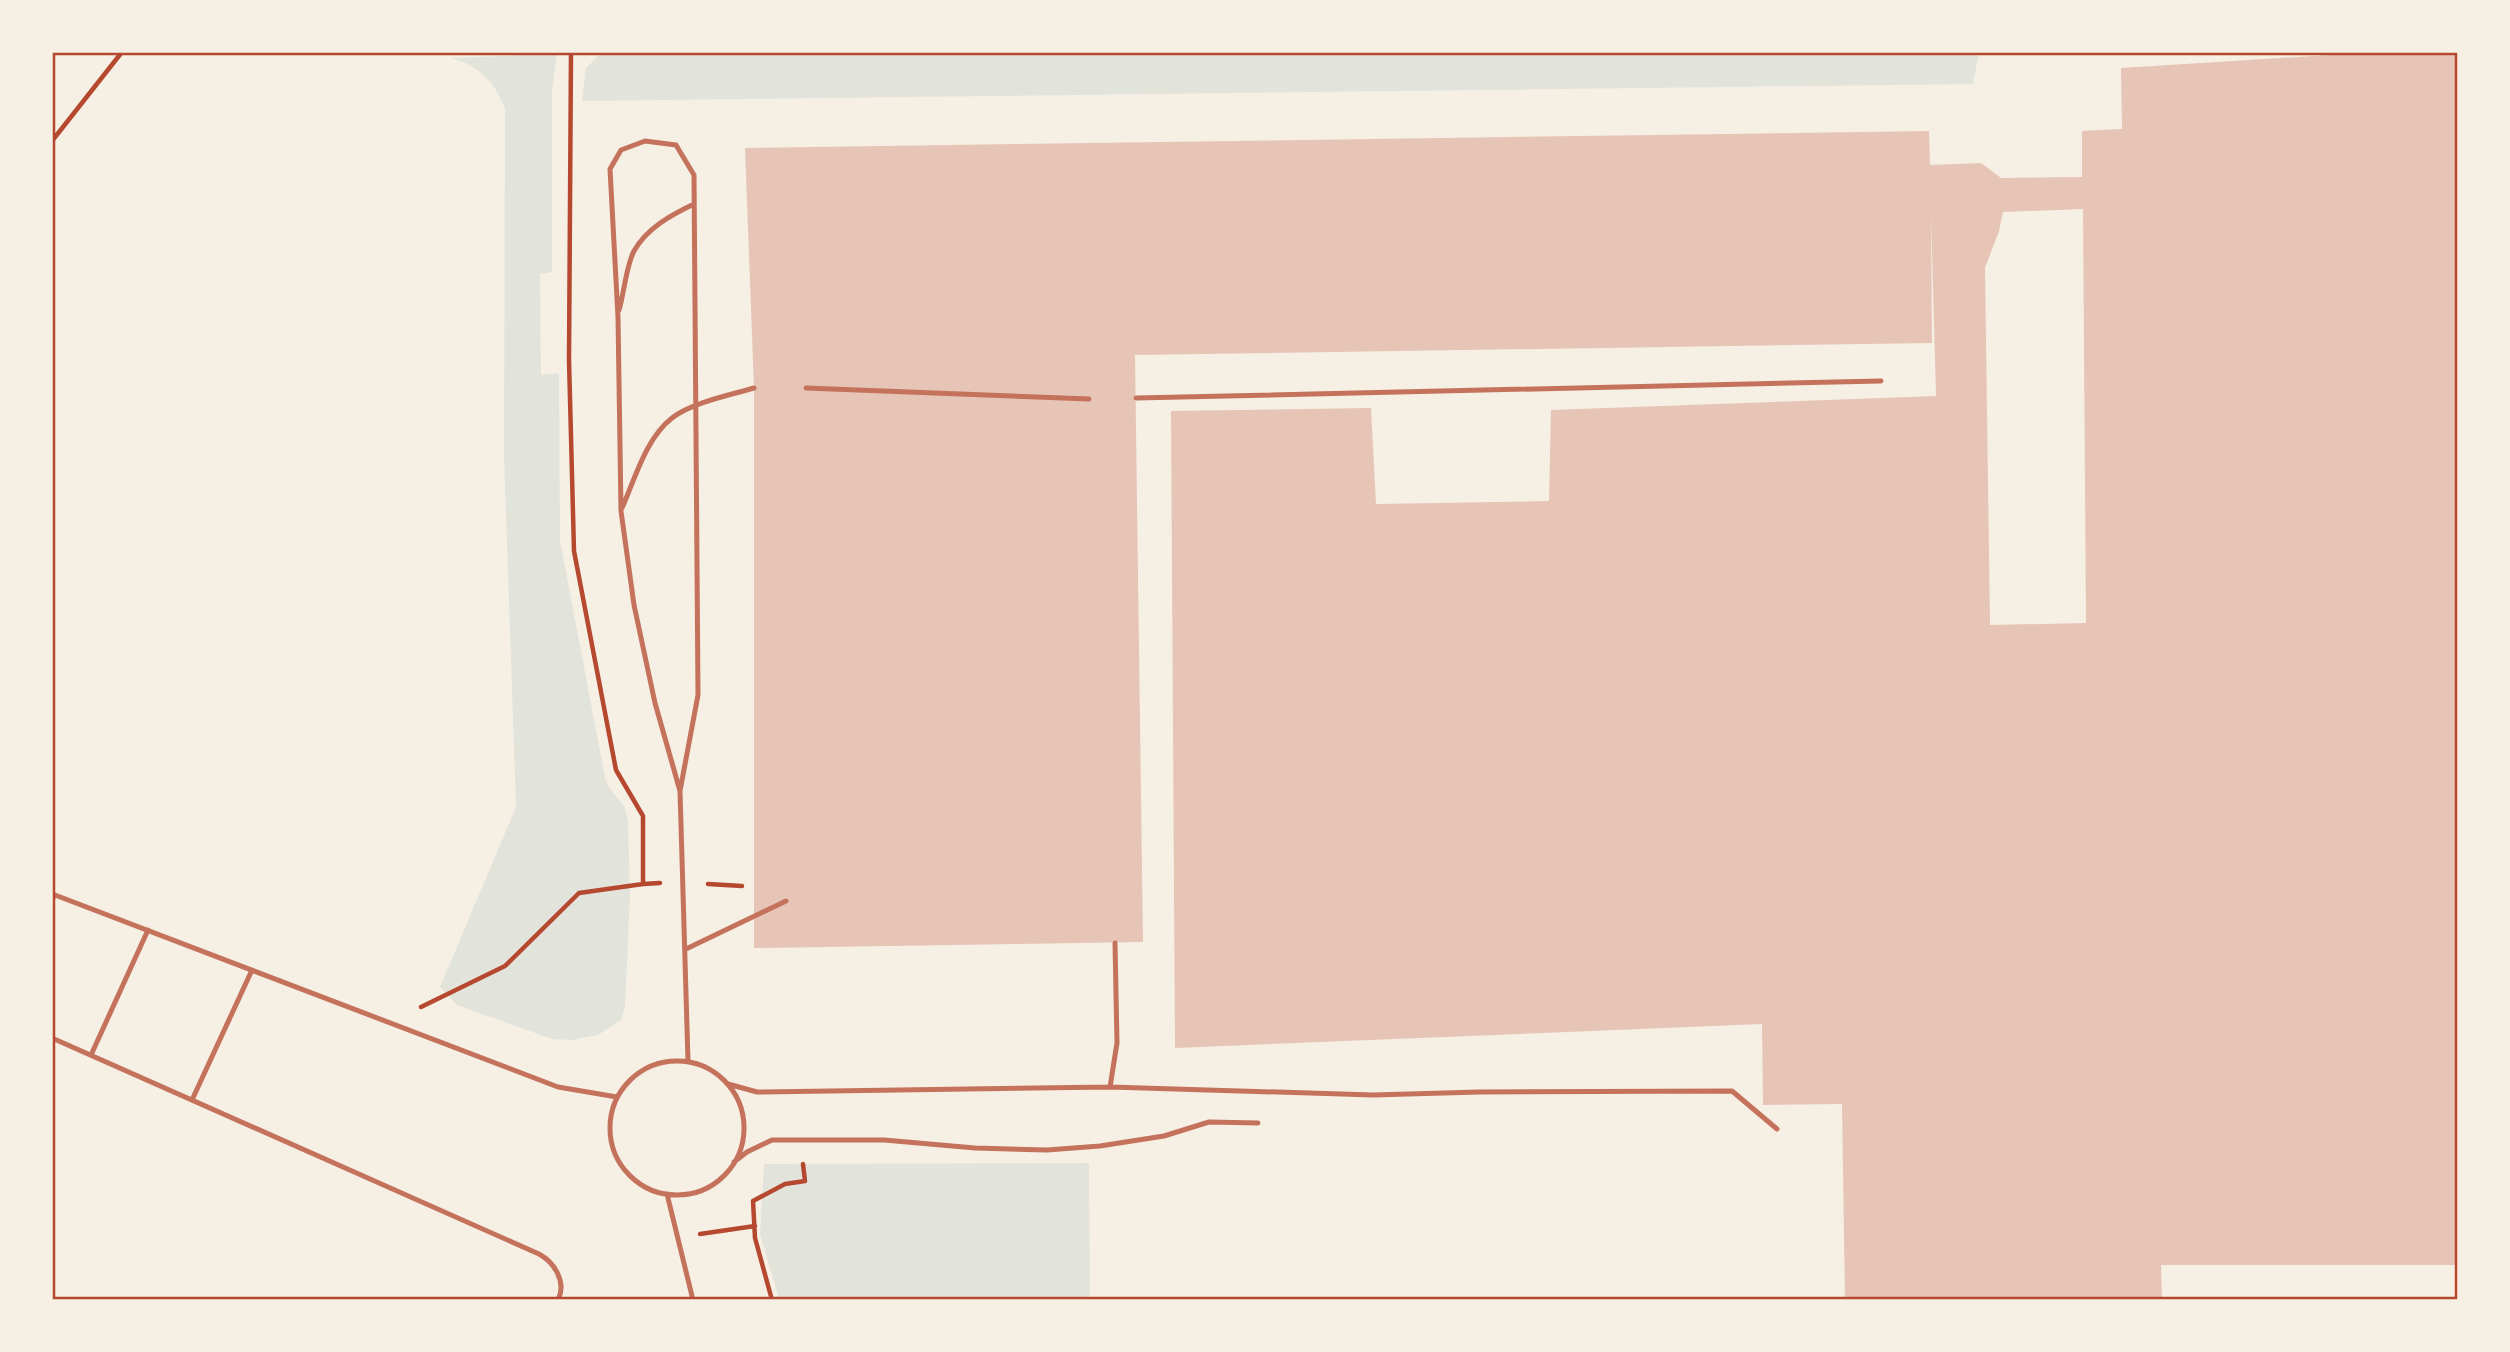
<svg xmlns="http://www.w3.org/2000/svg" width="2510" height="1352" font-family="'Fira Sans Condensed',sans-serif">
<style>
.green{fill:#e2e4dc}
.building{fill:#e6c5b7;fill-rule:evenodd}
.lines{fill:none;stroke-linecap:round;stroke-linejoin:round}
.path{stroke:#b5482f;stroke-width:4.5}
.service{stroke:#c5725c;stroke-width:5}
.neatline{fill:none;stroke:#b5482f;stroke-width:2.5}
</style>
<rect width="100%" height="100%" fill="#f6efe4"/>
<path class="green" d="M602,52H1979V53L1973,84L582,101L586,68Z
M557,54L552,90V272L540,274L541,375L559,373L560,540L605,778L610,789L624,806L628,820L630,896L625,1008L621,1020L598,1035L572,1040L552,1039L457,1005L440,987L516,807L504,456L505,109C496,83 478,65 451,58Z
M1089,1163L1090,1299H779L760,1234L764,1164Z"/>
<path class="building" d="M2377,52H2458V1265H2161L2162,1300H1845L1842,1104L1763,1105L1762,1024L1175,1048L1171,411L1371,408L1376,504L1549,501L1551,410L1936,396L1931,215L1932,343L1135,355L1143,942L754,948V388L745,148L1929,131L1930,165L1981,163L2001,178L2082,177V131L2122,129L2121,68ZM2083,209L2086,623L1990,625L1985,268L1999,231L2003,212Z"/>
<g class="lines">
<path class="path" d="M571,52L569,360L574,551L616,770L643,816V884L660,883
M52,141L122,52
M708,884L742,886
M421,1007L505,966L579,893L643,884
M700,1234L755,1226
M772,1300L755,1238L753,1201L785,1184L805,1181L803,1164"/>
<path class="service" d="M619,310C624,294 626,266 634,251C647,228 671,215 694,204
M806,388L1089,399
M1136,398L1881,381
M622,508C635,479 646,438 672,418C691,403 730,395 754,388
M680,791L698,695L694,175L676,145L645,141L621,150L610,169L618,317L621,511L634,605L655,703L680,791L688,1061
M52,899L55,895L558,1087L617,1097
M686,949L786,901
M52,1038L539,1254C554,1262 567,1282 558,1300
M91,1055L148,930
M610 1128a67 67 0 1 1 134 0a67 67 0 1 1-134 0Z
M728,1084L757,1092L1110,1087L1373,1095L1479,1092L1732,1091L1777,1129
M1110,1087L1117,1043L1115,943
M192,1100L252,970
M734,1162L747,1152L772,1140H884L975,1148L1047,1150L1100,1146L1164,1136L1209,1122L1258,1123
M667,1194L693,1300"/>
</g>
<rect width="2510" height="1352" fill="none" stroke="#f6efe4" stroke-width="108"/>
<rect x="54" y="54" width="2402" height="1244" class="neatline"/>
</svg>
